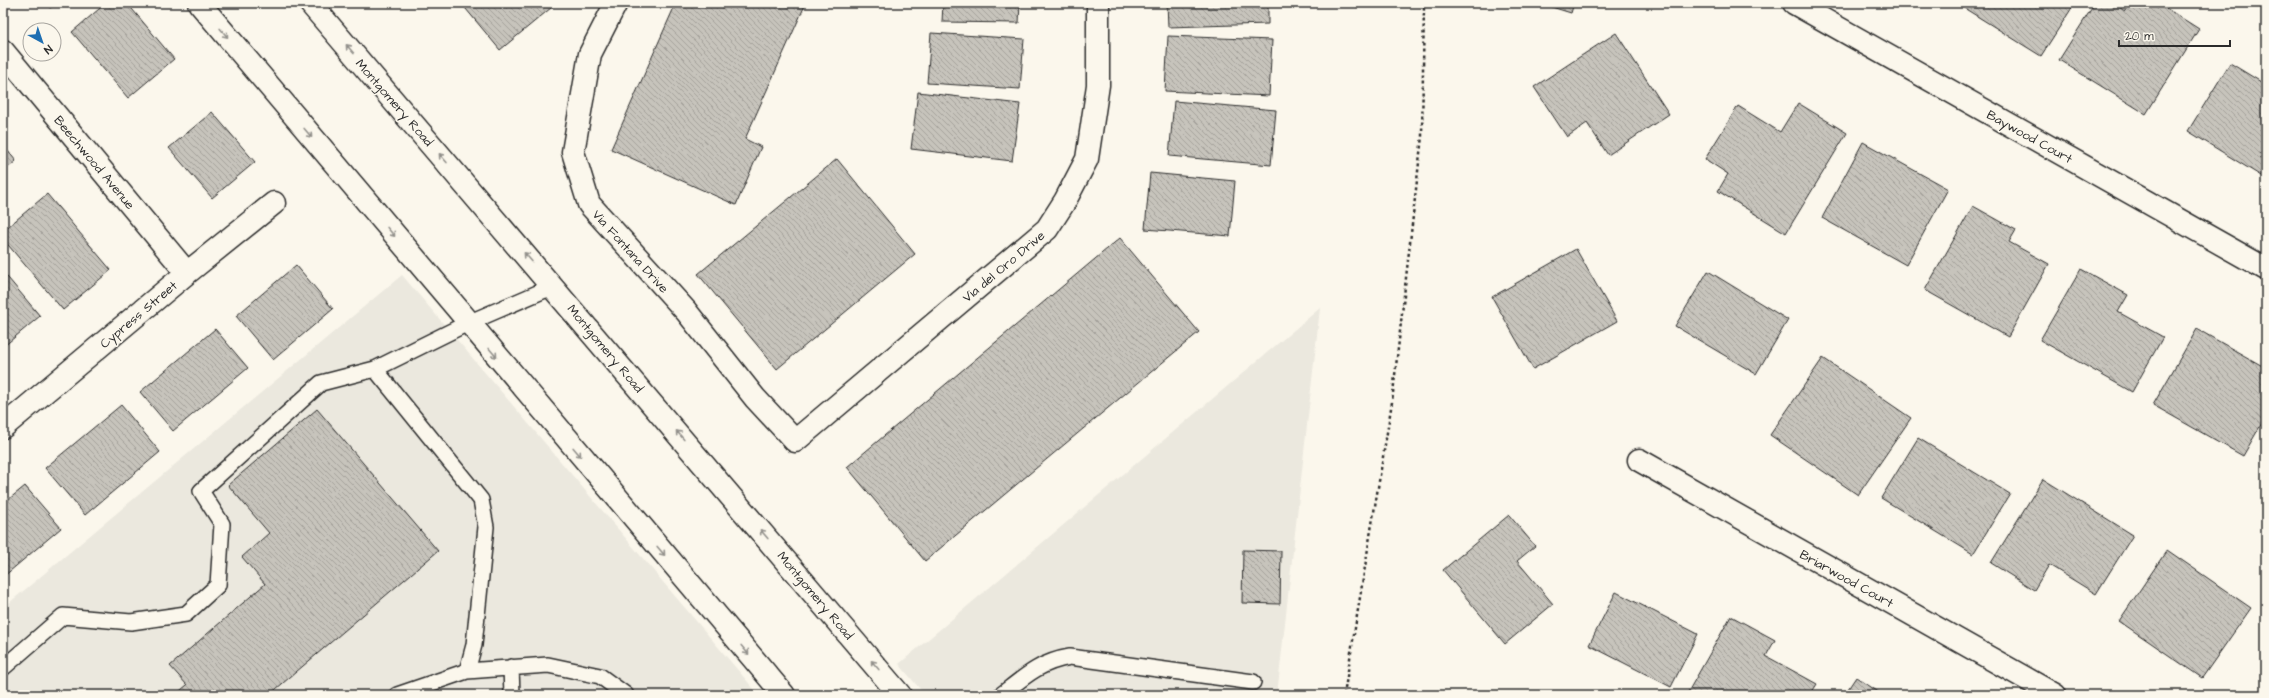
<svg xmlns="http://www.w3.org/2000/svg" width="2269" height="698" font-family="'Architects Daughter',sans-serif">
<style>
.built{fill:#ebe8de}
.building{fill:url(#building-back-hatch);stroke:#2b2b2b}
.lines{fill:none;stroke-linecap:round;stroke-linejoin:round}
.lane-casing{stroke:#2b2b2b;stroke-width:18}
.street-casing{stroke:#2b2b2b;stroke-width:25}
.secondary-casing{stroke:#2b2b2b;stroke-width:25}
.path{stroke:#2b2b2b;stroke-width:2.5;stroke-dasharray:3 3;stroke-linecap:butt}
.lane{stroke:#fbf7ec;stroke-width:15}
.street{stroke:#fbf7ec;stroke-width:22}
.secondary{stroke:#fbf7ec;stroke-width:22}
.oneway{stroke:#93918c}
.labels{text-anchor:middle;stroke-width:3;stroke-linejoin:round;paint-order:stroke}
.street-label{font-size:13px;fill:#2b2b2b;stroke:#fbf7ec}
</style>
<defs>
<pattern id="building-back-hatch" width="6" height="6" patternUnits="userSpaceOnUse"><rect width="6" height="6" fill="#c7c4bc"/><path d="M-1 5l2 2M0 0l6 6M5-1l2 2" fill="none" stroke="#a29f99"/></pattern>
</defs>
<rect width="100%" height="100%" fill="#fbf7ec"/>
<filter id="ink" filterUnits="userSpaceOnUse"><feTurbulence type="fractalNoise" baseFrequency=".025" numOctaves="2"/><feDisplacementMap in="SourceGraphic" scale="8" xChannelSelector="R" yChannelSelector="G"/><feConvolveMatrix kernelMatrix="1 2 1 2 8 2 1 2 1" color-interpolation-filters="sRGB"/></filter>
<g filter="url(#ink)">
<path class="built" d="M402,275L759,695H3V608Z
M1320,308L1277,695H925L899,664Z"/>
<path class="building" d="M46,3H57L50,8Z
M106,3H127L174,59L128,98L72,32Z
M461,3H557L500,50Z
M676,3H806L745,139L761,147L736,205L611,149Z
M943,3H1020L1019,23L942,22Z
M1167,3H1268V24L1168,27Z
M1539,3H1574L1571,13Z
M1956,3H2075L2041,56Z
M2095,3H2113L2125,11L2130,3H2158L2199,29L2146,114L2059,60Z
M931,33L1024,39L1020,89L927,83Z
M1616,33L1669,114L1608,155L1587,123L1567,137L1534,87Z
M1168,36L1272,40L1269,96L1165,91Z
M2230,63L2266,85V179L2188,131Z
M918,92L1020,104L1012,161L911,149Z
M1174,101L1276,110L1271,165L1169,156Z
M1798,103L1847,133L1786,233L1718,191L1728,174L1705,159L1738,106L1780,132Z
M212,112L255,162L212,198L169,148Z
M1863,142L1948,189L1906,265L1822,218Z
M3,145L16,161L3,172Z
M837,159L915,254L777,369L698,274Z
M1150,173L1235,181L1230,236L1145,229Z
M47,194L111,270L63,310L3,239V231Z
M1973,206L2016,230L2009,242L2049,264L2008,337L1925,290Z
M1120,238L1199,332L925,561L847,467Z
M1576,249L1617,321L1533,369L1492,297Z
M296,265L333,309L273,360L236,316Z
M2081,269L2128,295L2118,312L2163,337L2132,392L2040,340Z
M1708,271L1788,320L1756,374L1675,326Z
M3,272L40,316L3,347Z
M215,329L248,368L173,431L140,392Z
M2197,329L2266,368V416L2243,456L2153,405Z
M1823,358L1911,418L1858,495L1770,435Z
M121,405L160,452L85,515L45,468Z
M317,409L438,551L269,695H175L187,685L170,666L265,584L242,557L269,533L228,485Z
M1918,438L2010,494L1973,554L1881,498Z
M2043,479L2133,535L2096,594L2049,565L2034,590L1991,563Z
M25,486L61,528L3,577V504Z
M1509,515L1535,546L1517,561L1553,604L1505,644L1443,570Z
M1243,550L1281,551L1280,604L1242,603Z
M2167,550L2251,608L2202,678L2119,621Z
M1616,592L1698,634L1671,687L1589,645Z
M1731,616L1775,640L1766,656L1817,684L1810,695H1695L1688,692Z
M1856,677L1883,695H1844Z"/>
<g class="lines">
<g class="lane-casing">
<path id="lane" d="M375,369L481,500L486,527L474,645L467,671L397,695
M511,667L512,695
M3,668L63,616L131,622L186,614L218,585L222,524L201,491L321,383L375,369L468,323L554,286
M467,671L548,665L600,676L626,695
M1001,695C1025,676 1040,662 1070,657L1253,682"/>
</g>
<g class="street-casing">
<path id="street" d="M616,3L590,54L573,152L589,204L686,311L755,398L795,441L1047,229L1065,201L1087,159L1098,85V3
M1794,3L2266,269
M3,51L187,273
M3,427L187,273L274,203
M1639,460L2055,695"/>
</g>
<g class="secondary-casing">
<path id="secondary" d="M199,3L784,695
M310,3L900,695"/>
</g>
<path class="path" d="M1344,695L1392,402L1422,136L1424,3"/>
<use href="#lane" class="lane"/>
<use href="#street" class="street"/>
<use href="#secondary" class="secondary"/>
</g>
<defs><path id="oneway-shaft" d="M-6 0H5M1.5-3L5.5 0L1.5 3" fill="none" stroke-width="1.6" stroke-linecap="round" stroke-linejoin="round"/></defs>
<g class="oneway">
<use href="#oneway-shaft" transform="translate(224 33) rotate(50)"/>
<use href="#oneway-shaft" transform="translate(350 49) rotate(-131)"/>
<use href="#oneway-shaft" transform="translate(308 133) rotate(50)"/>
<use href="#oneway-shaft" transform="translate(443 158) rotate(-131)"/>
<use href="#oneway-shaft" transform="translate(391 232) rotate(50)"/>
<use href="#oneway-shaft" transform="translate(528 257) rotate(-131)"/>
<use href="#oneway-shaft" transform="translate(493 353) rotate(50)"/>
<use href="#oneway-shaft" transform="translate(680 435) rotate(-130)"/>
<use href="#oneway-shaft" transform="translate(577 452) rotate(50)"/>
<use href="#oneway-shaft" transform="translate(764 534) rotate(-130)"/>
<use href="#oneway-shaft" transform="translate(661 551) rotate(50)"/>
<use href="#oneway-shaft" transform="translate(745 650) rotate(50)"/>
<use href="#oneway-shaft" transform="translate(875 665) rotate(-130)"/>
</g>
</g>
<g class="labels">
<g class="street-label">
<text transform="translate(395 102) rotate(49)" y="5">Montgomery Road</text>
<text transform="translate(2030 136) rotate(29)" y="5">Baywood Court</text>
<text transform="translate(95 162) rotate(50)" y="5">Beechwood Avenue</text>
<text transform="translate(631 251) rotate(48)" y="5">Via Fontana Drive</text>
<text transform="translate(1003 266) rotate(-40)" y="5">Via del Oro Drive</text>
<text transform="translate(138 314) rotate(-40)" y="5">Cypress Street</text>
<text transform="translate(606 348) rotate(50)" y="5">Montgomery Road</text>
<text transform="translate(1847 578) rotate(29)" y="5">Briarwood Court</text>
<text transform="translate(816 595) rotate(50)" y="5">Montgomery Road</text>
</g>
</g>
<rect width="2269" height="698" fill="none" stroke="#fbf7ec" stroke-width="16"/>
<rect x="8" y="8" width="2253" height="682" fill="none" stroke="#2b2b2b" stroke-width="1.5" filter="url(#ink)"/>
<g transform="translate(42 42) rotate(140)"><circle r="19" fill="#fbf7ec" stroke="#a8a59f"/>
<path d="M0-3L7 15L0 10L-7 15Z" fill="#1f6fb2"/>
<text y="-6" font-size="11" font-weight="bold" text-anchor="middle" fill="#2b2b2b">N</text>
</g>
<path d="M2119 40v6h111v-6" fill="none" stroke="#2b2b2b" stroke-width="2"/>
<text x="2125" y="40" font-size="12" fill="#2b2b2b" stroke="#fbf7ec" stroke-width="3" paint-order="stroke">20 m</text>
</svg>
